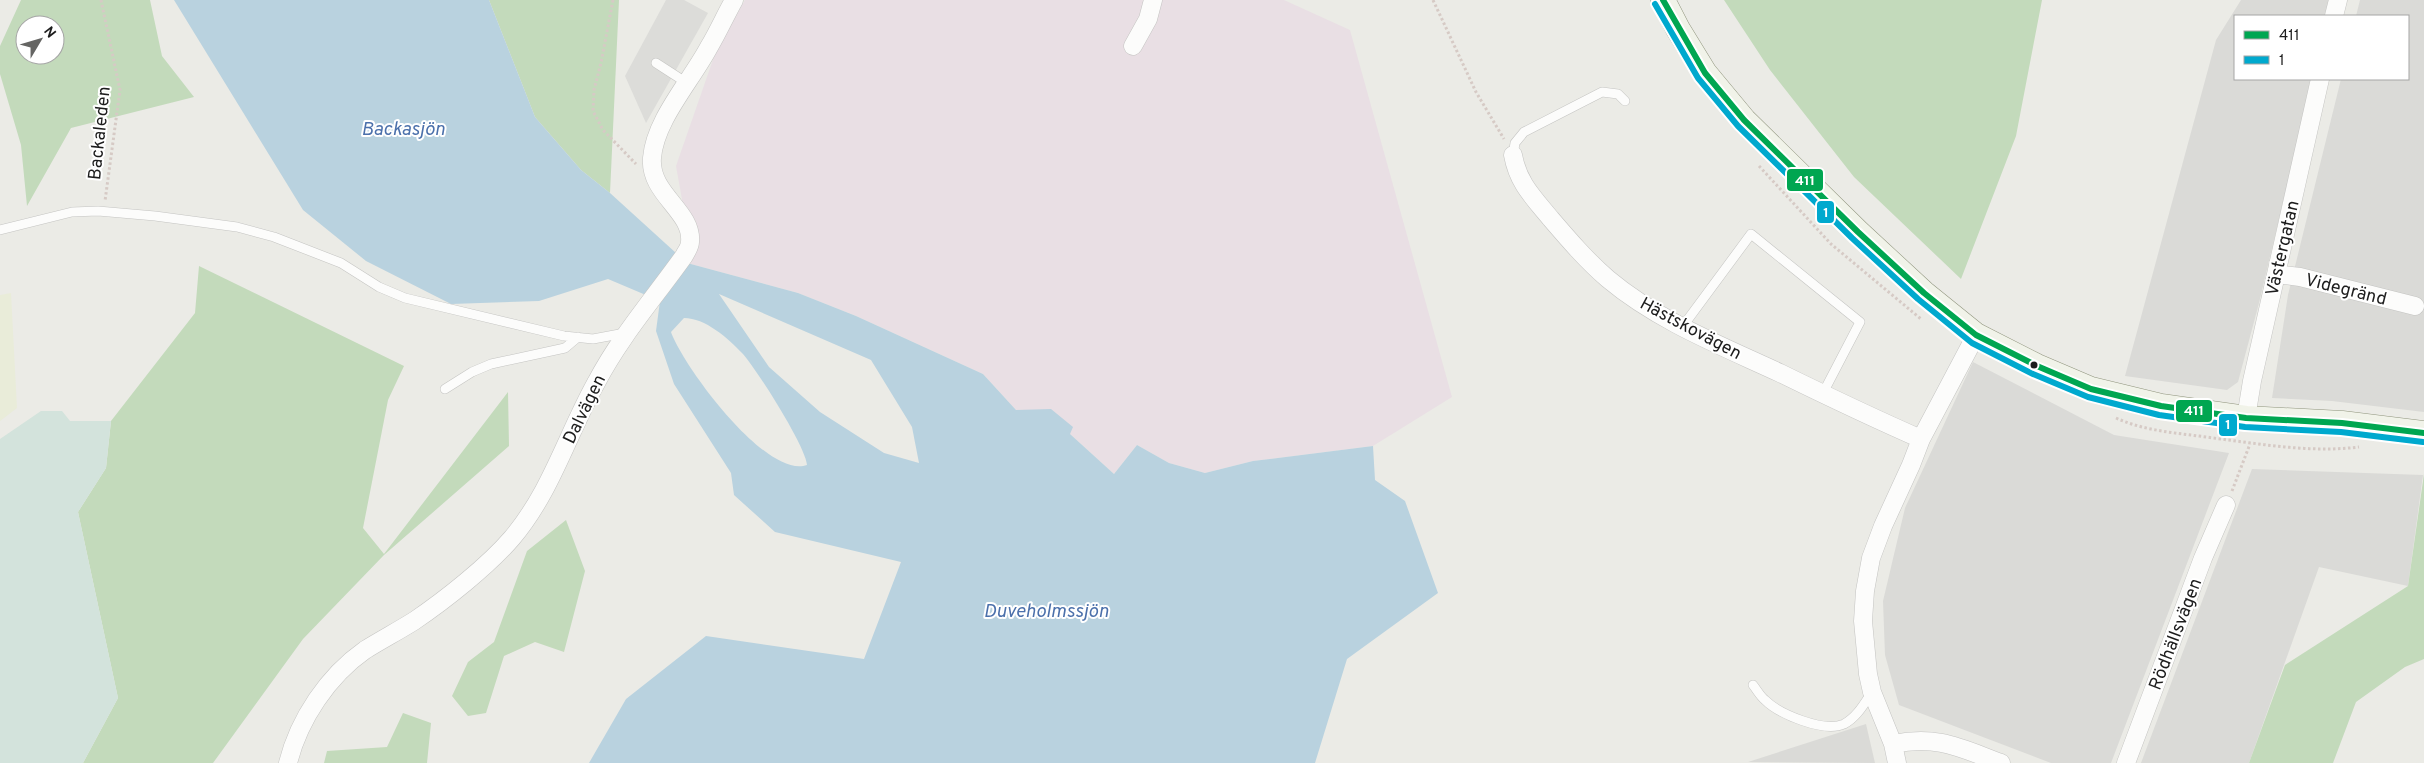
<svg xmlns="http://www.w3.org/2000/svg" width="2424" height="763" font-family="Overpass,sans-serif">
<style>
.residential{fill:#dadad7}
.industrial{fill:#e9dfe4}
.farmland{fill:#e9ecd9}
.forest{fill:#c3dabb;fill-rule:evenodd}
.wetland{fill:#d3e3dc}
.parking{fill:#dcdcd9}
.water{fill:#b9d2df;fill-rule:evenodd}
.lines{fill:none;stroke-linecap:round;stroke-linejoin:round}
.lane-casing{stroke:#c4c4c2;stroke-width:10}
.street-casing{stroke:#c4c4c2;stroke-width:19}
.secondary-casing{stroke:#90957e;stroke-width:25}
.path{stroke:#d6cac5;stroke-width:3;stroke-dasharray:2.5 2.5;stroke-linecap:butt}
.lane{stroke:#fcfcfb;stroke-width:9}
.street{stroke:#fcfcfb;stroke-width:18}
.secondary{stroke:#f1f3e9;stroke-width:24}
.bus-1-casing{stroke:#fff;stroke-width:10}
.bus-2-casing{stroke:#fff;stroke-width:10}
.bus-1{stroke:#00a651;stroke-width:6}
.bus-2{stroke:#00a9ce;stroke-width:6}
.bus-dot{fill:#1d1d1d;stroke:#fff;stroke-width:2}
.labels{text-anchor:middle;stroke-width:4;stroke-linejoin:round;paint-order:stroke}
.street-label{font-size:18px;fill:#1d1d1d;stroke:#fff}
.water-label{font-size:19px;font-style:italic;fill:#4b70ab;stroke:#fff}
.line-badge{stroke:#fff;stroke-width:2}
.badge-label{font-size:14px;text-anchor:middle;font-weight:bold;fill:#fff}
</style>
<rect width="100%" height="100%" fill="#ebebe6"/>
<path class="residential" d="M2241,0H2330L2327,16H2235V79H2312L2259,303L2238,382L2227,390L2125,376L2216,40Z
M2360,0H2424V412L2332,401L2272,398L2288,295L2341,79H2408V16H2356Z
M1973,362L2114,435L2229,453L2111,763H2051L1899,705L1885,655L1883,601L1905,508Z
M2252,469L2423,475L2408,586L2319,567L2249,763H2141Z
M1866,724L1875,763L1748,762Z"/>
<path class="industrial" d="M745,0H1284L1350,30L1452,397L1373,446L1253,461L1205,473L1169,463L1137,445L1114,474L1070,434L1016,410L983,374L856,316L798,293L687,263L692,255L676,166L716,51Z"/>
<path class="farmland" d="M11,293L17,408L0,421V295Z"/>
<path class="forest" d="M21,0H150L162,56L194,97L71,128L27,206L21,145L0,74V46ZM25,25H55V55H25Z
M489,0H619L610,193L581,170L535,117Z
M1724,0H2042L2016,136L1961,279L1854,177L1770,70Z
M199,266L404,366L388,400L363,528L384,554L508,392L509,446L384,555L303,639L213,763H83L118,698L78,512L106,468L111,421L195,313Z
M2424,474V659L2405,667L2356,702L2333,763H2249L2285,665L2408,586Z
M566,520L585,571L564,652L535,642L504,656L486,713L468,716L452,696L468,662L494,642L527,551Z
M403,713L431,723L427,763H324L327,751L387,747Z"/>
<path class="wetland" d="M41,411H62L70,421H111L106,468L78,512L118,698L83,763H0V439Z"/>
<path class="parking" d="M666,0H684L708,13L646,123L625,76Z"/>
<path class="water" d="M174,0H489L535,117L581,170L610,193L687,263L798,293L856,316L983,374L1016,410L1051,409L1073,427L1070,434L1114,474L1137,445L1169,463L1205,473L1253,461L1373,446L1375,480L1405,501L1438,593L1347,659L1315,763H589L626,699L706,636L864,659L901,562L775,532L734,495L731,473L674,384L656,331L660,301L608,279L539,301L451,304L366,261L303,210ZM719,294L871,360L912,427L919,463L884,453L820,412L769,367ZM684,318C705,318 728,338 742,353C756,368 806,447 807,465C767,480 683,366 671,332Z"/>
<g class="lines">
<g class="lane-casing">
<path id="lane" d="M656,63L687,83
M1513,155L1515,143L1524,132L1602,92L1618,94L1625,101
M0,230L72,212L98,211L155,216L237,227L274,237L341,263L379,287L405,298L564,336L593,339L625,333
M1683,326L1751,234L1860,322L1822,395
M445,389L472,372L491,364L565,348L578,337
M1753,685C1757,690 1760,696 1765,700C1779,714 1824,733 1844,724C1857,717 1864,704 1872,692"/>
</g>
<g class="street-casing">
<path id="street" d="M2334,16L2338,0
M1133,46L1148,19L1153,0
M1513,155C1518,183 1533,197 1551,219C1569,240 1587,261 1608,279C1658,321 1722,346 1780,373C1827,396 1873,418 1921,439
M2276,274L2300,277L2415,306
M2246,418L2252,381L2320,79
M1893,744C1938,735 1960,748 2001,763
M288,763C299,719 328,676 365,650C381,640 398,631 414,621C445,600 488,566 512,538C551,492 567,435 596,383C620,337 654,298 684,256C686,252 690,247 690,242C693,211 649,194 652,158C655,120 691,81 709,47C718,32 725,16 734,0
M1897,763L1893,744L1872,692L1868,674L1863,621L1865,591L1871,558L1883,526L1911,465L1921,439L1976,335
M2126,763L2203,558L2226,505"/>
</g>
<g class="secondary-casing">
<path id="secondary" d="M1663,0L1678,29L1705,73L1744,120L1858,232L1924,293L1976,335L2037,366L2091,389L2161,406L2246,418L2342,423L2424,433"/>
</g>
<path class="path" d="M101,0L120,90L105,201
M613,0L601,63L594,90L593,111L603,130L636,164
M1433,0L1476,92L1504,139
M1759,166L1831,244L1921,319
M2116,418C2147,432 2180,433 2213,438C2261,444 2310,453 2359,447
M2232,491L2250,444"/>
<use href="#lane" class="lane"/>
<use href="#street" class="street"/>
<use href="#secondary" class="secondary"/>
<g class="bus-1-casing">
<path id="bus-1" d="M1663,0L1705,73L1744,120L1858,232L1924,293L1976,335L2037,366L2091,389L2161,406L2246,418L2342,423L2424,433"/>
</g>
<g class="bus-2-casing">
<path id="bus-2" d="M1655,4L1698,78L1738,126L1852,238L1918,299L1972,343L2033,374L2088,397L2159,415L2245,427L2341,432L2423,442"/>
</g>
<use href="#bus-1" class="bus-1"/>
<use href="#bus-2" class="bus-2"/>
</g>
<circle class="bus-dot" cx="2034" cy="365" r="4.5"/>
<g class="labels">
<g class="street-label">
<text transform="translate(99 133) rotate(-84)" y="6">Backaleden</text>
<text transform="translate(2282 248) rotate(-77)" y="6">Västergatan</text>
<text transform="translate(2346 289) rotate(14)" y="6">Videgränd</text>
<text transform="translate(1691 328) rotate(28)" y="6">Hästskovägen</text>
<text transform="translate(584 409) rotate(-64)" y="6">Dalvägen</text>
<text transform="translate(2175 634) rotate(-69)" y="6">Rödhällsvägen</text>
</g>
<g class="water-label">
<text x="403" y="135">Backasjön</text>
<text x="1046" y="617">Duveholmssjön</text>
</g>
</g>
<g class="line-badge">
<rect x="1786" y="168" width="38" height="24" rx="5" fill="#00a651"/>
<rect x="1816" y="200" width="19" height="24" rx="5" fill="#00a9ce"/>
<rect x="2175" y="399" width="38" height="24" rx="5" fill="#00a651"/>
<rect x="2218" y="413" width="20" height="24" rx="5" fill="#00a9ce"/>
</g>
<g class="badge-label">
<text x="1805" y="185">411</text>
<text x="1826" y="217">1</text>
<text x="2194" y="415">411</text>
<text x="2228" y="429">1</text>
</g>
<rect x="2234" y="15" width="175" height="65" fill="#ffffff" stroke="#a5a5a5"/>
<rect x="2244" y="31" width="25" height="8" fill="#00a651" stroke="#a5a5a5"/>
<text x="2279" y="40" font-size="15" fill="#1d1d1d">411</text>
<rect x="2244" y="56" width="25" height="8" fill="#00a9ce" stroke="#a5a5a5"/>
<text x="2279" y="65" font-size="15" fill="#1d1d1d">1</text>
<g transform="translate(40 40) rotate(52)"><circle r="24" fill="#ffffff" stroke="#a5a5a5"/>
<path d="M0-4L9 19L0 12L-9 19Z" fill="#656563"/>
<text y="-8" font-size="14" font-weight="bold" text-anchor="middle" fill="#1d1d1d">N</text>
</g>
</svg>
